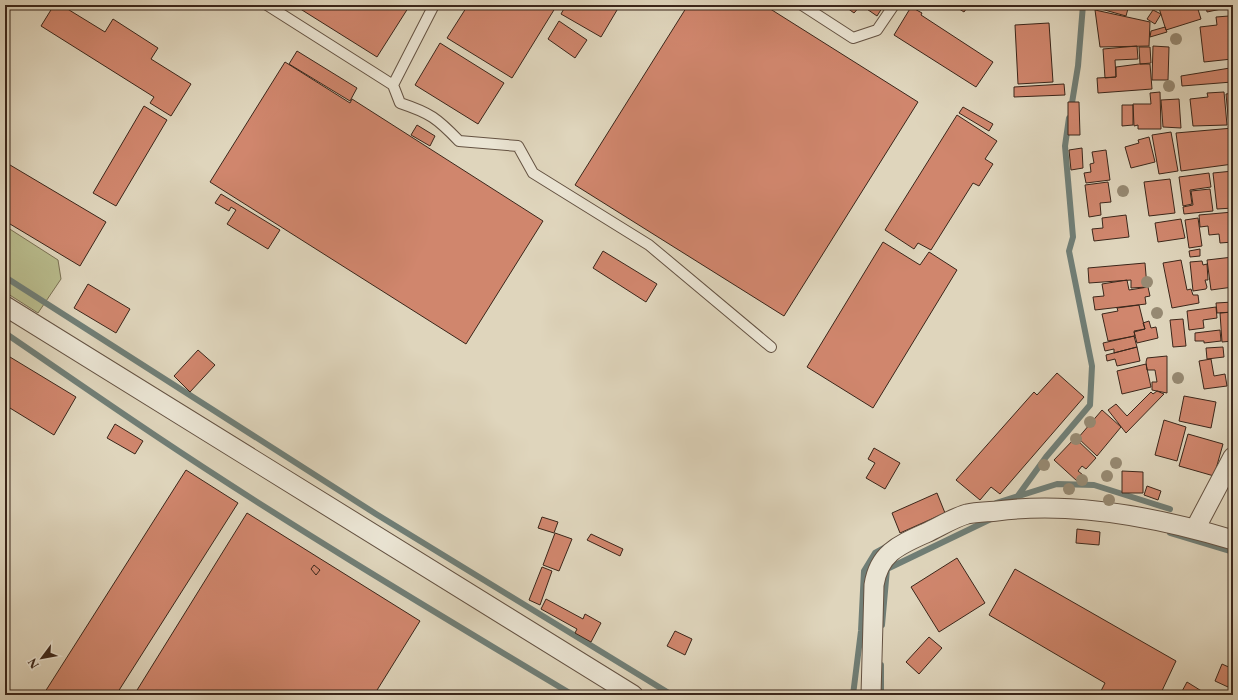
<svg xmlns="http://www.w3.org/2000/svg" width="1238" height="700" font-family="'Libre Caslon Text',serif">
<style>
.green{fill:#b8bb8c;stroke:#7a7053}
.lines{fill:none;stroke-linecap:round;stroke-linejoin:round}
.stream{stroke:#707e76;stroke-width:6}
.building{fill:#d0866d;stroke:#3b261a}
.lane-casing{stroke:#645242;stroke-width:12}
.street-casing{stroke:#645242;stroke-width:21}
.lane{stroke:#eae4d3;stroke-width:10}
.street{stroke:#eae4d3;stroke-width:19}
.tree{fill:#968972}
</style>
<rect width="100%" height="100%" fill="#dfd5bc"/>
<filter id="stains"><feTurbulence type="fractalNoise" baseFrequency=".005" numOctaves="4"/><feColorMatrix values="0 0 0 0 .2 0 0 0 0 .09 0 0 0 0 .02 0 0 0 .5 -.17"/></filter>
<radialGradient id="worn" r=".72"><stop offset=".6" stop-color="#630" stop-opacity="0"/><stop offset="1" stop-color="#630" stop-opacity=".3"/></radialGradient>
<path class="green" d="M5,226L58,260L61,279L38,313L5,292Z"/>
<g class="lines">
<path class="stream" d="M1071,109L1078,66L1083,5
M5,277L376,514L672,695
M5,333C55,367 105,402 156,436C292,527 433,611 573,695
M1017,497L1046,457L1090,405L1092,366L1069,251L1073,237L1065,146L1069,118
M996,503L1057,484L1094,485L1170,509
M1170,533L1233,552
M882,625L887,569L993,518
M881,665V695
M853,695L861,631L864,571L875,553L886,547"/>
</g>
<path class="building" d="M54,5H61L105,32L113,19L158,48L151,59L191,84L171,116L150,103L154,97L41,26Z
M294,5H410L377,57Z
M468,5H557L512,78L447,38Z
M566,5H620L601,37L561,14Z
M688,5H764L918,102L784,316L575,185Z
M843,5H884L877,16L861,5L854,13Z
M953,5H969L964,12Z
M1094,5H1129L1126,16L1094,7Z
M1158,5L1197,6L1201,19L1166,30Z
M1206,5H1225L1226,8L1207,12Z
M911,7L922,13L921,15L993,62L976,87L894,35Z
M1095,10L1150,22L1149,46L1100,47Z
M1153,10L1161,14L1155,24L1147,19Z
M1229,16L1230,24L1233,23V42H1230L1232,59L1204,62L1200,27L1217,25L1216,17Z
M559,21L587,40L575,58L548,39Z
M1049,23L1053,82L1018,84L1015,25Z
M1165,27L1167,32L1150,37L1151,31Z
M440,43L504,83L478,124L415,85Z
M1137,46L1138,59L1115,60L1116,77L1105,78L1103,49Z
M1153,46L1169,47L1168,80H1152Z
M1139,47H1150L1151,63L1140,64Z
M297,51L357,88L350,101L289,64Z
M285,62L350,103L352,99L543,221L466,344L210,182Z
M1139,64H1150L1152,89L1098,93L1097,78L1116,77V67Z
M1230,68L1232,82L1182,86L1181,76Z
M1064,84L1065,95L1014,97V87Z
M1160,92L1161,129H1138V125L1134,126L1133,104H1151L1150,93Z
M1224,92L1227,125L1193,126L1190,99L1208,97L1207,93Z
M1233,93V126H1229L1226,94Z
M1179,99L1181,128L1163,127L1161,100Z
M1068,102H1079L1080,135H1068Z
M1122,105H1133V125L1122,126Z
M144,106L167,120L116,206L93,193Z
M963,107L993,124L989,131L959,113Z
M957,115L997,141L985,159L993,164L979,186L973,183L931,250L918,243L914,249L885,230Z
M417,125L435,136L430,146L411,135Z
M1233,128V164L1181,171L1176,133Z
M1171,132L1178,171L1159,174L1152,135Z
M1149,137L1155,162L1131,168L1125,147L1139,143L1138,140Z
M1082,148L1083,168L1071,170L1069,150Z
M1106,150L1110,180L1086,183L1084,173L1091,172L1090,164L1094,163L1092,152Z
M5,162L106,222L80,266L5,221Z
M1233,171V208L1217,209L1213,173Z
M1209,173L1211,187L1190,190L1192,204L1183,206L1179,177Z
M1170,179L1175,213L1149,216L1144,182Z
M1108,182L1111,202L1100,203L1101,215L1089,217L1085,185Z
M1210,189L1213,211L1184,214L1183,207L1193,205L1191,191Z
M221,194L280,230L268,249L227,224L236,210L231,207L229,211L215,203Z
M1233,212V242L1220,243L1219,234L1209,235L1208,226L1200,227L1199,215Z
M1126,215L1129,237L1094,241L1092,229L1103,228L1102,218Z
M1198,218L1202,246L1189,248L1185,220Z
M1181,219L1185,238L1158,242L1155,223Z
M883,242L920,265L929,252L957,270L873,408L807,367Z
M1200,249V256L1190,257L1189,251Z
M603,251L657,284L646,302L593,268Z
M1233,257V287L1211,290L1207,260Z
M1181,260L1187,290L1191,289L1193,295H1198L1199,303L1172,308L1163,263Z
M1202,261L1203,265L1207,264L1208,280H1205L1207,287L1206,289L1193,291L1190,262Z
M1145,263L1147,287L1131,288V280L1089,283L1088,268Z
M1127,280L1129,290L1148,287L1150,296L1145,297L1146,304L1095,310L1093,297L1104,296L1102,284Z
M88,284L130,309L116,333L74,308Z
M1233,302V312L1217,313L1216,303Z
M1139,305L1145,329L1134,331L1135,336L1108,341L1102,314L1118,311L1117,308Z
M1216,307L1217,318L1203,320L1204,328L1189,330L1187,311Z
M1233,312V341L1222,342L1220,313Z
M1183,319L1186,346L1173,347L1170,320Z
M1149,321L1151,328L1156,327L1158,338L1137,343L1134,332L1145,329L1143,323Z
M1220,330L1221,341L1204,343V341H1195V333Z
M1134,336L1137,347L1114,353V349L1105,351L1103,343Z
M1137,347L1140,361L1117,366L1115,359L1107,361L1106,355Z
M1223,347L1224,357L1207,359L1206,348Z
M198,350L215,365L190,392L174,376Z
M5,354L76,397L54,435L5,405Z
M1167,356V393L1152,390V382H1157L1155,370H1147L1146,362L1147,358Z
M1211,359L1214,376L1225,374L1227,386L1204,389L1199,361Z
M1146,364L1151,387L1122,394L1117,371Z
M1057,373L1084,397L1000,494L991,487L980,500L956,480L1034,392L1037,395Z
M1157,391L1164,394L1126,433L1108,410L1116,404L1127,416L1151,392L1153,394Z
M1184,396L1216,402L1211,428L1179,421Z
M1102,410L1121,427L1097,456L1078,438Z
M1164,420L1186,427L1177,461L1155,455Z
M115,424L143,441L135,454L107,438Z
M1188,434L1223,444L1214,476L1179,466Z
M1075,438L1096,458L1086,469L1082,466L1078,471L1083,475L1077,481L1054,460Z
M874,448L900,463L885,489L866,478L875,463L868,459Z
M186,470L238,503L116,695H43Z
M1122,471L1143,472V493H1122Z
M1147,486L1161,491L1158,500L1144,495Z
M937,493L945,513L900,533L892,513Z
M247,513L420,621L374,695H134Z
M542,517L558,522L554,533L538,528Z
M1077,529L1100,532L1099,545L1076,543Z
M555,533L572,539L559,571L543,565Z
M591,534L623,549L620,556L587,540Z
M957,558L985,603L939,632L911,587Z
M314,565L320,570L316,575L311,569Z
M542,567L552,571L540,605L529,600Z
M1015,569L1176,661L1160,695H1099L1105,683L989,615Z
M546,599L583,619L585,614L601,623L591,642L575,633L577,629L541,609Z
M675,631L692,639L685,655L667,646Z
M929,637L942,648L919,674L906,662Z
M1222,664L1233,669L1228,687L1215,681Z
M1187,682L1208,695H1180Z"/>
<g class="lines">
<g class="lane-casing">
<path id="lane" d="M267,5L393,85L400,103C430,113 437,118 459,141L518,146L533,173L649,245L771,347
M802,5L853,38L877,30L894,5
M393,85L434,5"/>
</g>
<g class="street-casing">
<path id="street" d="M5,306L633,695
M1195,529L1233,457
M871,695L874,585C879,553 899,545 926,533C939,527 953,518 967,514C977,512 988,512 997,511C1073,501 1160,518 1233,540"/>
</g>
<use href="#lane" class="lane"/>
<use href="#street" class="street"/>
</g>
<g class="tree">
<circle cx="1176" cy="39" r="6"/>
<circle cx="1169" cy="86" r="6"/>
<circle cx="1123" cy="191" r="6"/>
<circle cx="1147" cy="282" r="6"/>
<circle cx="1157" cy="313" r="6"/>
<circle cx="1178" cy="378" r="6"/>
<circle cx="1090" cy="422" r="6"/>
<circle cx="1076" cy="439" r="6"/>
<circle cx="1116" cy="463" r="6"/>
<circle cx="1044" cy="465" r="6"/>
<circle cx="1107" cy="476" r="6"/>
<circle cx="1082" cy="480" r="6"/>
<circle cx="1069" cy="489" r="6"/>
<circle cx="1109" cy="500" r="6"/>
</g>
<rect width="1238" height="700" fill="none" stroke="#dfd5bc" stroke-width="20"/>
<rect x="6" y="6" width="1226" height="688" fill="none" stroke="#3b261a" stroke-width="2"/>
<rect x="10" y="10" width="1218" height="680" fill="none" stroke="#3b261a"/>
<g transform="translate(42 658) rotate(238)" stroke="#eae4d3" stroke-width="3" paint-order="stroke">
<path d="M0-3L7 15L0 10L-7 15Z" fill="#3b261a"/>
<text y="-6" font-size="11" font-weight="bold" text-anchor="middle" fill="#3b261a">N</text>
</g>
<rect width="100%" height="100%" filter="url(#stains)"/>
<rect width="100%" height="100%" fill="url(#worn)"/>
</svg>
